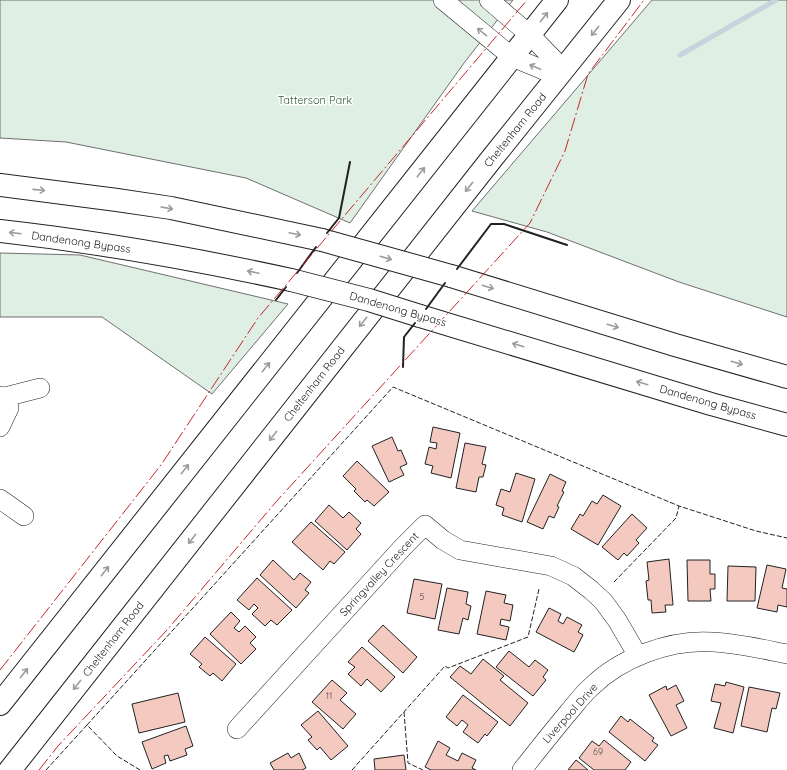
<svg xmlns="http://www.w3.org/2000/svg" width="787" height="770" font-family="Quicksand,sans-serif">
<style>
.green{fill:#e0efe3;stroke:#6f6f6f}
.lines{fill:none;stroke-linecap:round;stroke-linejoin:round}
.stream{stroke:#c7d3dd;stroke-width:5}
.building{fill:#f3c9c0;stroke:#222}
.minor-casing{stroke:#222;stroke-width:20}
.major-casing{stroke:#222;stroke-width:24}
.highway-casing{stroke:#222;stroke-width:24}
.minor{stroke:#fff;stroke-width:19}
.major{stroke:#fff;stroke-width:22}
.highway{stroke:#fff;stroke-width:22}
.highway-bridge-casing{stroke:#222;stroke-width:24;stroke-linecap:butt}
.highway-bridge{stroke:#fff;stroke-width:22}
.fence{stroke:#222;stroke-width:1;stroke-dasharray:5 2;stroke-linecap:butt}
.wall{stroke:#222;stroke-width:2}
.power{stroke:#c62828;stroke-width:1;stroke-dasharray:14 3 2 3;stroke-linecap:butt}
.oneway{stroke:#9c9c9c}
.labels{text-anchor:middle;stroke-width:3;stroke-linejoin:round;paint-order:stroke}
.number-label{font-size:9px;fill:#564c4a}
.park-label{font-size:11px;fill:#2f5e38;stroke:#fff}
.street-label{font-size:11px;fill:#222;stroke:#fff}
</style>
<rect width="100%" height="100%" fill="#fff"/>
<path class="green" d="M0,0H513L464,63L350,223L246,178L66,142L0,138Z
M652,0H787V317L679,282L547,232L472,211Z
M0,253L80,255L288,304L212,394L102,317H0Z"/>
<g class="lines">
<path class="stream" d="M680,55L776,0"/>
</g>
<path class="building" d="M433,427L460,433L451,478L431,473L433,466L425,464L429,447L436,449L437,443L430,442Z
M392,437L398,451L401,450L407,464L400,467L404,475L389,482L372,446Z
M465,443L486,447L482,464L486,465L483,477H479L476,492L456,488Z
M357,461L389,492L374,506L367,500L365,502L354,491L356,489L343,476Z
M516,473L535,479L522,522L502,515L504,508L496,505L501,489L510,492Z
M550,474L566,482L562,491L564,492L557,506L559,507L554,518L549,516L543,529L527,522Z
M603,495L621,506L598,545L571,529L580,514L583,516L592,501L597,504Z
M329,505L343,518L349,512L361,523L356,529L361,534L347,550L315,521Z
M632,514L647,528L636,540L639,543L627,556L624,553L618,560L602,547Z
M311,522L345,552L334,564L330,561L323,570L292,542Z
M669,559L673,605H665L666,612L652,613L651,600H648L646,581L649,580L647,562Z
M273,560L294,580L300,573L311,582L305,590L309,593L296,608L260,575Z
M687,560H710V574H715V589H710L711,601H688Z
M767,565L786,569L782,588L787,589V607L778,605L777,612L757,608Z
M728,566L756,567L755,601H727Z
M257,578L292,610L277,625L271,620L265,626L252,614L258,608L254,604L249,610L237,600Z
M414,579L442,584L435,619L407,613Z
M447,588L468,592L466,604L471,606L468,620L463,618L459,634L438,630Z
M486,591L506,595L504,603L513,605L510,621L501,619L500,625L509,627L506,640L477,634Z
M549,608L561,614L558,621L563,624L567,617L582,625L578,632L583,635L574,652L536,632Z
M231,612L240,621L234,628L239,632L245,626L256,637L250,643L256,649L241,664L210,634Z
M383,625L417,657L403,673L368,641Z
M205,637L236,664L222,681L213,673L210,676L199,667L202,664L190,654Z
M362,647L395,677L381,692L367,679L361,686L348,674L355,667L348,662Z
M509,651L529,667L535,660L548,670L543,677L546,680L533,696L496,667Z
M483,659L504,676L500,680L528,703L510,726L450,677L460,666L471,674Z
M332,680L347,693L340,700L356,714L343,729L312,702Z
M726,682L744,687L733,733L714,728L721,703L711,701L715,684L725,686Z
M676,685L684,701L676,705L687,728L671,736L649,695L666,686L667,690Z
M749,687L780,693L776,709L772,708L767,732L741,726Z
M178,693L185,722L139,733L132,704Z
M463,695L498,722L487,736L485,734L478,743L463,732L468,725L462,720L457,726L446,717Z
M318,711L348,746L331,760L320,747L317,750L308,740L312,737L301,725Z
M621,716L628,722L630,719L654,738L652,741L658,745L645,761L609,732Z
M186,726L193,746L185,749L187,755L170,761L168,755L164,756L166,763L152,769L142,742Z
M604,740L631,762L625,770H594L579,758L592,741L599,746Z
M438,741L450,748L446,755L458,761L462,753L476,760L472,768L476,770H431L425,767Z
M288,753L291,758L299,753L306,768L302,770H274L270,763Z
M404,755L406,770H375L374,759Z
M576,760L581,764L588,770H568Z"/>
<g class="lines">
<g class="minor-casing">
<path id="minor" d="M443,0L512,57L558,76
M489,0L530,35L564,70
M0,396L5,397L9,408L0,427
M5,397L40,388
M0,499L24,516
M237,729L403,547L425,525L443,540L460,550L551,566L573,576L591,590L603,601L617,620L638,656
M522,770C537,751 552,732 568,713C575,705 582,695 590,688C620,658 670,639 712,642C737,643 762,649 787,654"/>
</g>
<g class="major-casing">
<path id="major" d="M0,704L557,0
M10,770L493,157L619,0"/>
</g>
<g class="highway-casing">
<path id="highway" d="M0,185L117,200L171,208L322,240
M0,231C98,242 195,259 291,280
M451,276L675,345L787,377
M420,316L711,404L787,425"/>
</g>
<use href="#minor" class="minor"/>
<use href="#major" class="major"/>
<use href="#highway" class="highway"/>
<g class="highway-bridge-casing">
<path id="highway-bridge" d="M322,240L451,276
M291,280L369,300L420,316"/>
</g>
<use href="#highway-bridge" class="highway-bridge"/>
<path class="fence" d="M614,582L676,518L679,506
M404,712L408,763L423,770
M87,725L393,387L679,506L756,531L787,538
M46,770L87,725L117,756L140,770
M352,770L445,666L448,668L528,637L539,589"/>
<path class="wall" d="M327,233L339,218L350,162
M457,269L491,224H504L567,245
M297,273L316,247
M276,300L286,287
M426,309L445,283
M403,367L404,337L415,323"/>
<path class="power" d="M0,670L161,465L258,318L527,0
M39,770L58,746L167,630L275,503L530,223L565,151L588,74L644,0"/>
</g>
<defs><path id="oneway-shaft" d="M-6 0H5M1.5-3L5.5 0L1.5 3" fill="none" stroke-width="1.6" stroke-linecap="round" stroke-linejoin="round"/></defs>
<g class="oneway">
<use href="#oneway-shaft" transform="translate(544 17) rotate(-52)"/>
<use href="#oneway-shaft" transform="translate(595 31) rotate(128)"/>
<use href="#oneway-shaft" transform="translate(482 32) rotate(-141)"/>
<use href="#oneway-shaft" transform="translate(535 67) rotate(-157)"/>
<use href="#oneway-shaft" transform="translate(421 172) rotate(-52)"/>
<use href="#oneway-shaft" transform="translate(469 187) rotate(128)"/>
<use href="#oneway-shaft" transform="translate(39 190) rotate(6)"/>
<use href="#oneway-shaft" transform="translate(167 208) rotate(10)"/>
<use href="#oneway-shaft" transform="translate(15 233) rotate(-173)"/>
<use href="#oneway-shaft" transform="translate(295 234) rotate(12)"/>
<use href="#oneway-shaft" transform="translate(386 258) rotate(16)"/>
<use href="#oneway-shaft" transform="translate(253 272) rotate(-168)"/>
<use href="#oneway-shaft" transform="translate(488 287) rotate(17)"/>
<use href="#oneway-shaft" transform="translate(363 322) rotate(128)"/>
<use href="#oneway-shaft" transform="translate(613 326) rotate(17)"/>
<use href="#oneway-shaft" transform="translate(518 345) rotate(-163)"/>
<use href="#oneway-shaft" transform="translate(737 363) rotate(16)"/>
<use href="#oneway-shaft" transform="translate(266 367) rotate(-51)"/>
<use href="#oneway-shaft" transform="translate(642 383) rotate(-163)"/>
<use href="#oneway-shaft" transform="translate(273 436) rotate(128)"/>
<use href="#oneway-shaft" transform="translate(185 469) rotate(-52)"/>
<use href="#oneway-shaft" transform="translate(192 539) rotate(128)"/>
<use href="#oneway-shaft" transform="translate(105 571) rotate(-52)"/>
<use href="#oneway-shaft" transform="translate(24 673) rotate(-52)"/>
<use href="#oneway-shaft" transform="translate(77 685) rotate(128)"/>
</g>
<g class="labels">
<g class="number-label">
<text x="422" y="600">5</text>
<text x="329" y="699">11</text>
<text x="598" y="755">69</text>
</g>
<g class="park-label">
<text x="315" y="104">Tatterson Park</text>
</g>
<g class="street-label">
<text transform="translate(515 130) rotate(-51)" y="4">Cheltenham Road</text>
<text transform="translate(81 242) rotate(8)" y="4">Dandenong Bypass</text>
<text transform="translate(398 309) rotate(16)" y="4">Dandenong Bypass</text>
<text transform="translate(314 384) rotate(-52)" y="4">Cheltenham Road</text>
<text transform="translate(708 402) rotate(16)" y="4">Dandenong Bypass</text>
<text transform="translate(379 574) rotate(-47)" y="4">Springvalley Crescent</text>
<text transform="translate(113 639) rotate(-52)" y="4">Cheltenham Road</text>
<text transform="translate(570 713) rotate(-48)" y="4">Liverpool Drive</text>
</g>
</g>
</svg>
